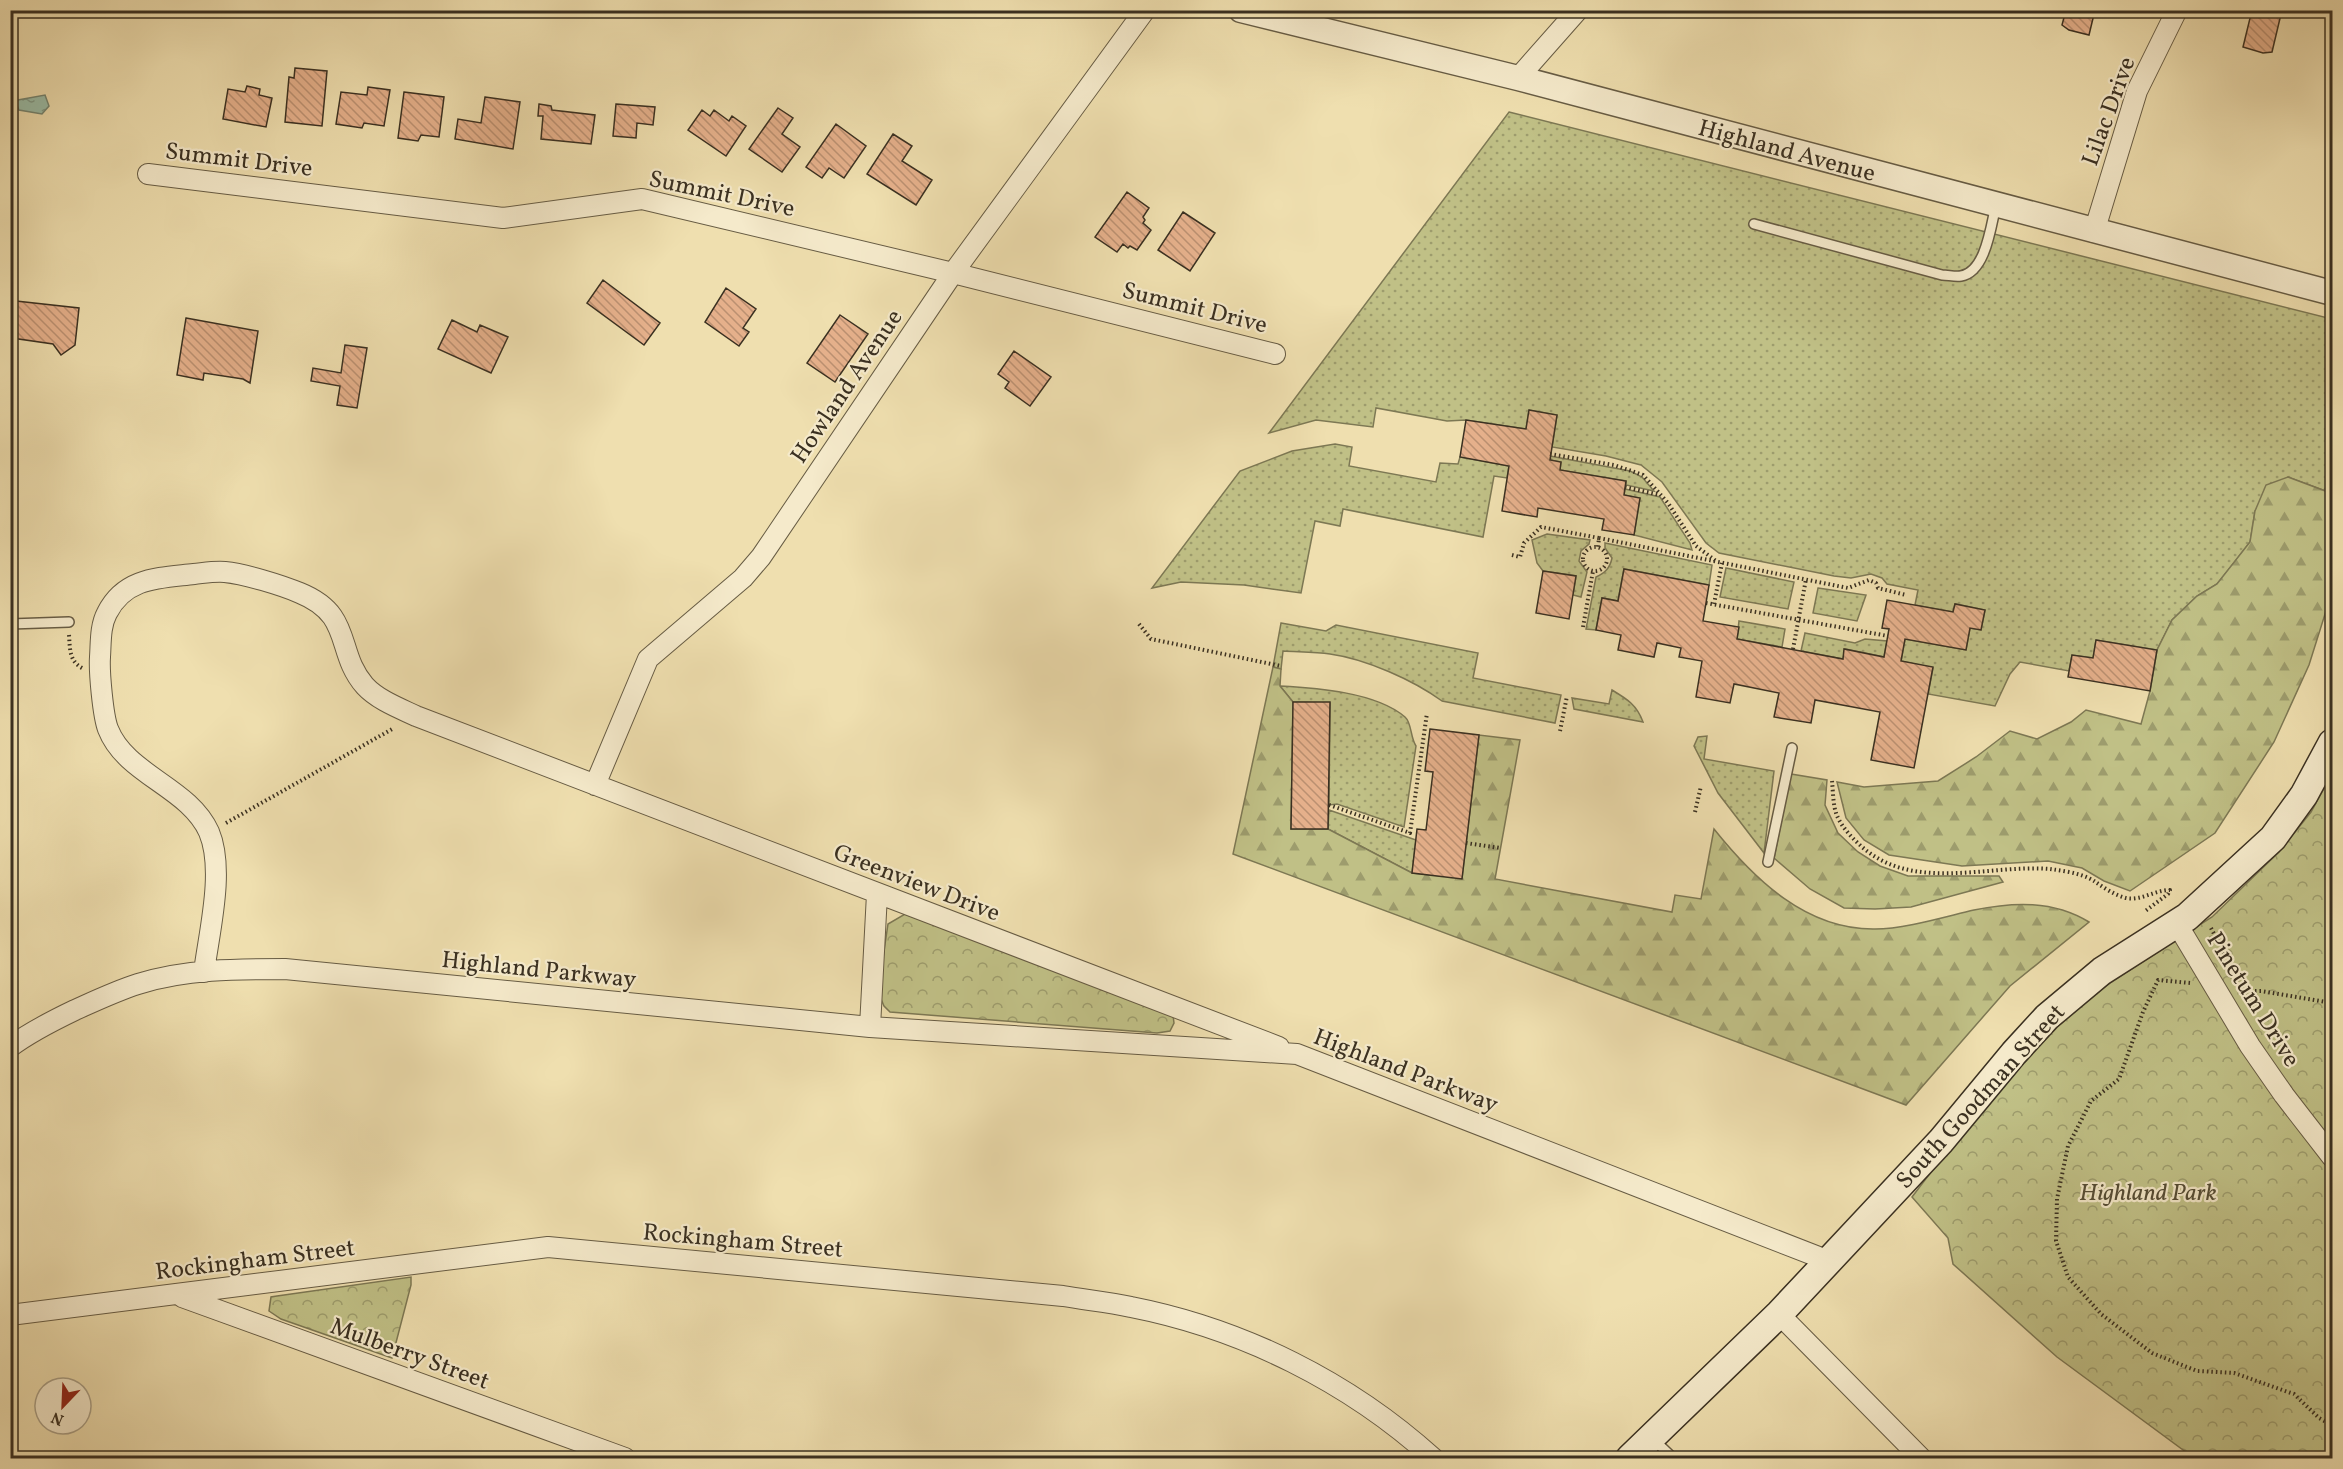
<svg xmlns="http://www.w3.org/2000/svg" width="2343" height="1469" font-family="Vollkorn,serif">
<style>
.grass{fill:url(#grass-dots);stroke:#7d7854;stroke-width:1.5}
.forest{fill:url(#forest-firs);stroke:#7d7854;stroke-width:1.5}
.park{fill:url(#park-crowns);stroke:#7d7854;stroke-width:1.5}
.water{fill:url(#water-ripples);stroke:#748571;stroke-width:1.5}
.building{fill:url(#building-back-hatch);stroke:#3a3021;stroke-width:1.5}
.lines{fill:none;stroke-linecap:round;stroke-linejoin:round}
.service-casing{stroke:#675c44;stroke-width:12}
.minor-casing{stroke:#675c44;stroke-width:22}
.tertiary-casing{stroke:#675c44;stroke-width:27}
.secondary-casing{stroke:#3a3021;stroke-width:30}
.path{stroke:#3a3021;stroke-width:4;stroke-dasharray:1.5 3;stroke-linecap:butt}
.service{stroke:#f5eacb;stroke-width:9}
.minor{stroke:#f5eacb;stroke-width:20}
.tertiary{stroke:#f5eacb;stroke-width:24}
.secondary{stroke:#f5eacb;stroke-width:27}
.labels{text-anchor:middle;stroke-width:4.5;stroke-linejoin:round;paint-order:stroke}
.street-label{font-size:24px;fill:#3a3021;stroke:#f5eacb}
.park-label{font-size:24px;font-style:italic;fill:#554d35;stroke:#f5eacb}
</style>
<defs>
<pattern id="grass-dots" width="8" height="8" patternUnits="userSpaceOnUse" patternTransform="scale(1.5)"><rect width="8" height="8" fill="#c0c086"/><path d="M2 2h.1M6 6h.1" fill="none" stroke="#9d9c6d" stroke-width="1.8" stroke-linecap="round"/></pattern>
<pattern id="forest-firs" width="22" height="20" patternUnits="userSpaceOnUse" patternTransform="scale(1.5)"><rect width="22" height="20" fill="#c0c086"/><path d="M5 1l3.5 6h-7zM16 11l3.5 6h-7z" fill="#9d9c6d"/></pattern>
<pattern id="park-crowns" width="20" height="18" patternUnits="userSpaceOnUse" patternTransform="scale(1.5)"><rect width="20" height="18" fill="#c0c086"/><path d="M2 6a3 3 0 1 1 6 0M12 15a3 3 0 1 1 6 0" fill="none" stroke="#9d9c6d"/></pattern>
<pattern id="water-ripples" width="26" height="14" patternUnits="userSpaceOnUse" patternTransform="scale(1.5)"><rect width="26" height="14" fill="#9abda7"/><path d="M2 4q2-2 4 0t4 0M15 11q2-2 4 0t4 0" fill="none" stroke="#7f9a88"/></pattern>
<pattern id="building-back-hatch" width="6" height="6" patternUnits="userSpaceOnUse" patternTransform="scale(1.5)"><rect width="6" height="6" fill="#e5b08b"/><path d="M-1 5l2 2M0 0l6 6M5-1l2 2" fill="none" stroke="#bb9071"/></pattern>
</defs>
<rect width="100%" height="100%" fill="#efdfaf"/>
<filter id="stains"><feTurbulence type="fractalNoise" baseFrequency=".00333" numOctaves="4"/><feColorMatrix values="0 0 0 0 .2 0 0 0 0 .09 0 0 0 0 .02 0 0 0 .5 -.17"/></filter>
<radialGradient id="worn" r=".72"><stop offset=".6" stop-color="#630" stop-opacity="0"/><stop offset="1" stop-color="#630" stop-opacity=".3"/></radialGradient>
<path class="grass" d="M1509,112L2332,319V496L2328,492L2288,477L2255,511L2250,542L2233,564L2217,584L2197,596L2172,620L2157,650L2096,640L2093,658L2072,655L2069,671L2020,662L2010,674L1995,706L1928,694L1933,668L1901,661L1905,639L1966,650L1970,628L1981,630L1985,610L1955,604L1953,612L1915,605L1918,590L1887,584L1882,578L1871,574L1851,578L1834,576L1719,553L1706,543L1662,482L1641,465L1606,456L1552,447L1557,415L1529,410L1526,429L1466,420L1447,421L1376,408L1373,427L1316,420L1269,433Z
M1335,444L1352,447L1349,466L1436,482L1440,463L1458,464L1460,457L1509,466L1507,478L1494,476L1483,537L1343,509L1340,526L1315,521L1301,593L1244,585L1181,582L1152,588L1240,471L1292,451Z
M1550,456L1630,471L1642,477L1654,491L1626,485V481L1560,470L1561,462L1550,460Z
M1625,489L1660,497L1690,543L1692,550L1634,535L1640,498L1624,495Z
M1547,534L1590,540L1589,544L1581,551L1579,561L1587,572L1581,597L1573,595L1576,576L1543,571L1537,563L1532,540Z
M1605,543L1712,565L1709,585L1624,569L1618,601L1602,598L1596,630L1586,629L1596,577C1605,573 1610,568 1612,558L1605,548Z
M1726,568L1794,582L1788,609L1720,597Z
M1818,588L1866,595L1857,621L1813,613Z
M1739,621L1785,629L1782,647L1737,639Z
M1281,623L1326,631L1336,625L1478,653L1473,678L1561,695L1555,723L1442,701C1413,680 1366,659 1330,654C1315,652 1299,652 1283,651L1281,669L1273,667Z
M1805,633L1855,643L1865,639L1887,641L1884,657L1845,649L1843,659L1801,651Z
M1280,686C1316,688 1376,692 1405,717C1412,723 1410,737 1416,746L1404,827L1337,804L1329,805L1330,703L1293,702Z
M1612,690C1627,699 1637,705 1643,722L1574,709L1572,698L1609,704Z
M1707,736L1704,759L1774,771L1764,853L1718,793L1694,746L1698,737Z
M1329,810L1416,840L1412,873L1328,829Z"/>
<path class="forest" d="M2288,477L2328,492L2332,496V592L2309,665L2274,742L2215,833L2130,891L2104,881L2082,868L2048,861L1962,866L1889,855L1864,840L1846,818L1837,782L1864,787L1938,781L1976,757L2010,731L2037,739L2071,722L2086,710L2141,724L2150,691L2157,650L2172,620L2197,596L2217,584L2250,542L2255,511L2266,485Z
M1273,667L1281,669L1280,686L1293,702L1291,829H1328L1412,873L1462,878L1479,735L1520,740L1495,879L1672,912L1675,895L1701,899L1714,829C1754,879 1806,930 1875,929C1904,929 1944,917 1974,910C2013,902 2053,900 2089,922L2010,986L1906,1105L1233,854Z
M1791,774L1827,780L1825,805L1838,833L1858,852L1880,866L1908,876H1999L2003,882L1911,907L1875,909L1844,908L1810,889L1774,858Z"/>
<path class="park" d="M2332,774V1458H2194L2057,1357L1953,1264L1948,1238L1912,1197L2012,1066L2076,1005L2212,917L2279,852L2311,812Z
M905,914L1173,1015L1174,1023L1170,1031L1157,1033L890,1012L884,1006L878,992L888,924Z
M411,1277V1285L392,1358L281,1319L269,1311L271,1297L277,1296Z"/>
<path class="water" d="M45,95L49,106L42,114L19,110L16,103L18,100Z"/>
<path class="building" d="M2066,10H2095L2089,35L2069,30L2062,25Z
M2252,10H2282L2272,52L2263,53L2243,47Z
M295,68L327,71L322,126L285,122L289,77L294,78Z
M247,86L260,89L259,95L272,98L266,127L223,119L228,89L245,92Z
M368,87L390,90L384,126L364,123L362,128L336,124L341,92L367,95Z
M404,92L444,97L439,137L421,135L418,141L398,138Z
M485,97L520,102L513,149L455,139L458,119L481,123Z
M539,104L551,106L552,110L595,115L591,144L541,139L543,116H538Z
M616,104L655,107L653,125L637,123L636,138L613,136Z
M778,108L793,118L782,134L800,147L782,172L749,149Z
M702,110L710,116L714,110L729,121L732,116L746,126L726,156L688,130Z
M836,124L866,146L844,178L829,168L822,178L806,167Z
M893,134L912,146L902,161L932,180L916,205L867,174Z
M1127,192L1149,208L1143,217L1145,220L1143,223L1151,230L1137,250L1130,246L1128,248L1123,244L1117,252L1095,237Z
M1183,212L1215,233L1190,271L1158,250Z
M603,280L660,323L644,345L587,303Z
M726,288L756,309L743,328L749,332L739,346L705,322Z
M16,301L79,308L75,345L61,355L53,344L12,338Z
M840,315L868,334L835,382L807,363Z
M186,318L258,331L250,383L243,379L204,373L203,380L177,375Z
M452,320L477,332L480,325L508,337L491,373L438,349Z
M345,345L367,348L357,408L337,405L340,386L311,381L313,368L341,373Z
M1014,351L1051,377L1030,406L1005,388L1009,382L998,374Z
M1529,410L1557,415L1550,460L1561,462L1560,470L1626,481L1624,495L1640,498L1634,535L1602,530L1604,519L1538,508L1537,517L1502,511L1509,466L1460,457L1466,420L1526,429Z
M1624,569L1709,585L1703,621L1739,627L1737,639L1843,659L1844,649L1884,657L1889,629L1882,628L1887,600L1953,612L1955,604L1985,610L1981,630L1970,628L1966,650L1905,639L1901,661L1933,667L1914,768L1871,760L1880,712L1815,700L1811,723L1774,717L1779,693L1734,684L1730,703L1696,697L1702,661L1679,657L1681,648L1657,643L1654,657L1618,650L1621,635L1596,630L1602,598L1618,601Z
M1543,571L1576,576L1569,619L1536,613Z
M2096,640L2157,650L2150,691L2068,677L2072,655L2093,658Z
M1293,702H1330L1328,829H1291Z
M1430,729L1479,735L1462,879L1412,873L1417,829L1426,830L1433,772L1425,771Z"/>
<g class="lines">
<g class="service-casing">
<path id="service" d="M1754,224L1942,275C1948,275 1955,277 1961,276C1986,272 1991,225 1996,205
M10,624L69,622
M1768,862L1792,748
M1653,1439L1673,1458"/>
</g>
<g class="minor-casing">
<path id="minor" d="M1518,78L1578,10
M148,174L503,218L642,199L953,273L1275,354
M2094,232L2137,91L2177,10
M595,785L648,659L743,578L761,557L953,273L1145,10
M2177,924L2250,1046L2284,1095L2332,1157
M204,972C209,932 225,870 209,832C189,787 126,775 108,729C103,716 99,672 100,657C101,642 100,626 107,613C125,577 160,578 194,574C204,573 215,571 225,572C245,574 281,585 300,593C354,615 335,652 365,686C378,700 399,708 416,716L1279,1047
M870,1027L877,894
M10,1047C30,1032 52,1021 75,1010C95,1001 116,991 138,984C185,969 237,969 285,969L870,1027L1297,1054L1829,1261
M182,1297L625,1458
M1779,1314L1921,1458
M10,1315L548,1247L1063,1296C1086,1300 1109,1302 1131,1307C1243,1329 1349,1382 1433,1458"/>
</g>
<g class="tertiary-casing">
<path id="tertiary" d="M1241,10L1518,78L2332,293"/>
</g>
<g class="secondary-casing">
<path id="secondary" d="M1630,1458L1779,1314L1941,1141L2014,1053L2047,1017L2102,971L2187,917L2273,838L2304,795L2332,743"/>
</g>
<path class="path" d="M1550,454L1614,465L1643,475L1668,503L1696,546L1716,561
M1625,487L1660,495
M1599,538L1848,588L1869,580L1876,583L1878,588L1906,595
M1583 559a12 12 0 1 1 24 0a12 12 0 1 1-24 0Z
M1512,555L1520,557L1524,543L1541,527L1599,538L1598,547
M1706,603L1888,636
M1714,604L1722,563
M1139,624L1151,639L1281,666
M1583,627L1593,571
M69,635C70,648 69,661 82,668
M1793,649L1806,579
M1560,731L1567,696
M1832,781C1833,791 1833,804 1836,813C1840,825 1851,837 1861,846C1913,893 1987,864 2050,869C2064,871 2081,873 2094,881C2103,887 2114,895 2126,898C2141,901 2155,890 2170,890L2168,894L2144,912
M1329,805L1410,833L1427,713
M1695,812L1701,786
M226,823L394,728
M1466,843L1500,848
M2211,928L2242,988L2251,991H2261L2332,1003
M2190,983L2158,980L2143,1012L2119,1079L2091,1101L2068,1146L2057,1199L2056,1241L2068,1277L2101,1314L2152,1353L2197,1371L2234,1373L2294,1394L2319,1418L2332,1425"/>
<use href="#service" class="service"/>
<use href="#minor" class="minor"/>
<use href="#tertiary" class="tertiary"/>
<use href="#secondary" class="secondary"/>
</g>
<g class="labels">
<g class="street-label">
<text transform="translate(2108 111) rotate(-70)" y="8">Lilac Drive</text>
<text transform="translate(1787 150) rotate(15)" y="8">Highland Avenue</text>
<text transform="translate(239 159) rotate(7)" y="8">Summit Drive</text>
<text transform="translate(722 193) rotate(12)" y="8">Summit Drive</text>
<text transform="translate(1195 307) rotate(14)" y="8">Summit Drive</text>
<text transform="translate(846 386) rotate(-56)" y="8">Howland Avenue</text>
<text transform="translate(917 882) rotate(21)" y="8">Greenview Drive</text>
<text transform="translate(539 969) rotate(6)" y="8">Highland Parkway</text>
<text transform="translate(2254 999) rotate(58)" y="8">Pinetum Drive</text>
<text transform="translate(1406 1070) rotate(21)" y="8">Highland Parkway</text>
<text transform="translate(1980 1096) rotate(-48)" y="8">South Goodman Street</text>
<text transform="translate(743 1240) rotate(5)" y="8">Rockingham Street</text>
<text transform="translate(255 1259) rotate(-7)" y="8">Rockingham Street</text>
<text transform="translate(410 1353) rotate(20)" y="8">Mulberry Street</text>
</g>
<g class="park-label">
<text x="2148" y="1200">Highland Park</text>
</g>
</g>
<rect width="2343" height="1469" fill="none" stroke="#efdfaf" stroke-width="36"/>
<rect x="12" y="12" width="2319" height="1445" fill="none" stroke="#3a3021" stroke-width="3"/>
<rect x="18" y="18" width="2307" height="1433" fill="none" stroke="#3a3021" stroke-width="1.5"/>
<g transform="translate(63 1406) rotate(203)"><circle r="28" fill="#f5eacb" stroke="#aaa087" stroke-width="1.5"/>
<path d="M0-4.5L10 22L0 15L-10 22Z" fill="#8f2418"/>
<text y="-9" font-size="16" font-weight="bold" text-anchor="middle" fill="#3a3021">N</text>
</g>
<rect width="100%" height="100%" filter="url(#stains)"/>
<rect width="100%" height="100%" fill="url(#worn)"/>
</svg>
